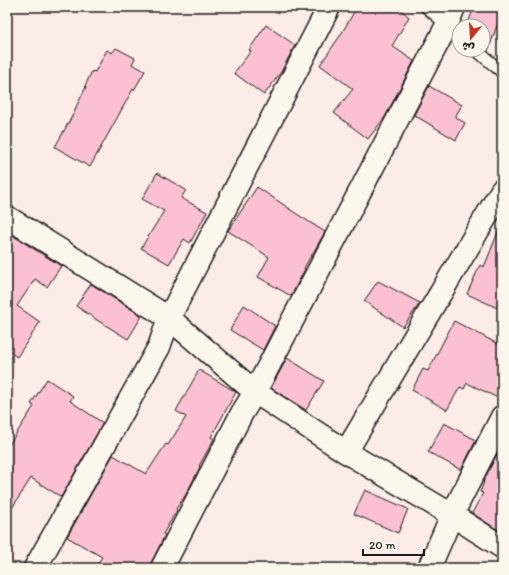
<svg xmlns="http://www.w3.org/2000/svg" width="509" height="575" font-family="Itim,'Playpen Sans Arabic',sans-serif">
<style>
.building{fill:#fbc1d3;stroke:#1c1c1c}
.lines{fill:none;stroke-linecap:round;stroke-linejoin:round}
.lane-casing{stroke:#1c1c1c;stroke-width:14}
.street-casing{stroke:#1c1c1c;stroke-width:25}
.lane{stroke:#fbf7ec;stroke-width:11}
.street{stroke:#fbf7ec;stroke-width:22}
</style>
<rect width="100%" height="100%" fill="#fbece7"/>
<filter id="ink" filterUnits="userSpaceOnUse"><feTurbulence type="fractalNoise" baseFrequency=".025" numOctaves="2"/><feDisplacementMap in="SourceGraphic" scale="8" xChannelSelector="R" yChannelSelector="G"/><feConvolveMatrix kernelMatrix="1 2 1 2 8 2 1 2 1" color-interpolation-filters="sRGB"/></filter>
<g filter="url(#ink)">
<path class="building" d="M357,7H398L409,17L392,46L414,61L385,117L368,139L334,113L353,89L320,65L340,36Z
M474,7H502V12L488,51L483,47V26H467Z
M266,25L295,45L281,72L264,95L234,73L251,51L249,50Z
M116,48L135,58L132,64L145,71L134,90L133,89L90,167L55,147L76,109H75L86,87L85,86L92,71L95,72L107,50L112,53Z
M429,86L462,105L455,117L465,123L456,140L414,115Z
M157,173L186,190L181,198L207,212L190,243L184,239L169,264L141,248L164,211L142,199Z
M257,187L290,209H289L325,232L317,246L304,268L305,269L291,296L258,277L269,257L228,231Z
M501,225H502V310L467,294L480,265L484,267Z
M7,232L61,266L47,287L35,279L17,306L40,322L17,357L7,350Z
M378,281L420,303L403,327L364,301Z
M91,284L142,316L128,339L97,320L76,306Z
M244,305L275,326L263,350L230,330Z
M454,321L502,346V400L467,383L464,389L460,387L447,410L412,390L423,369L428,371Z
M287,358L324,381L306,410L271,388Z
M199,370L236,392L211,437L214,439L199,466L200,467L185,496L176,509L177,510L163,534L165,535L151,563L148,568H95L102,557L67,537L113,455L146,474L166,444L168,445L186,417L176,411Z
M47,379L73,396L70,401L103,423L61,497L31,478L7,516V448L34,406L31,404Z
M444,423L476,440L461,470L428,452Z
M498,452L502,454V523L498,530L472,513L483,493L480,492L484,482H483Z
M365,490L408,509L398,533L354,514Z"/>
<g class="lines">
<g class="lane-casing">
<path id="lane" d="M426,7L459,35
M476,50L502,72"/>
</g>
<g class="street-casing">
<path id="street" d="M7,217L169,318L255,392L346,452L452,515L502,547
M346,452L502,190
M35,568L95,462L159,347L169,318L329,7
M162,568L242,413L255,392L447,25L454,7
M429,568L452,515L502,417"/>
</g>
<use href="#lane" class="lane"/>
<use href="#street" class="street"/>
</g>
</g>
<rect width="509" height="575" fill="none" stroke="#fbf7ec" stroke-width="24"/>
<rect x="12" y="12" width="485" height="551" fill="none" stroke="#1c1c1c" stroke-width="1.5" filter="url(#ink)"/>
<g transform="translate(471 38) rotate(198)"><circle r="19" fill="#fbf7ec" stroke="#a29f99"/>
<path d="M0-3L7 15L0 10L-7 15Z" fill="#c8321e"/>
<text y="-6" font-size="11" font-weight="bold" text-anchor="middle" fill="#1c1c1c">ش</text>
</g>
<path d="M363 549v6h61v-6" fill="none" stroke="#1c1c1c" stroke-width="2"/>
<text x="369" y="549" font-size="12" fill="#1c1c1c" stroke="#fbf7ec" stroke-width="3" paint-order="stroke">20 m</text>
</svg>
